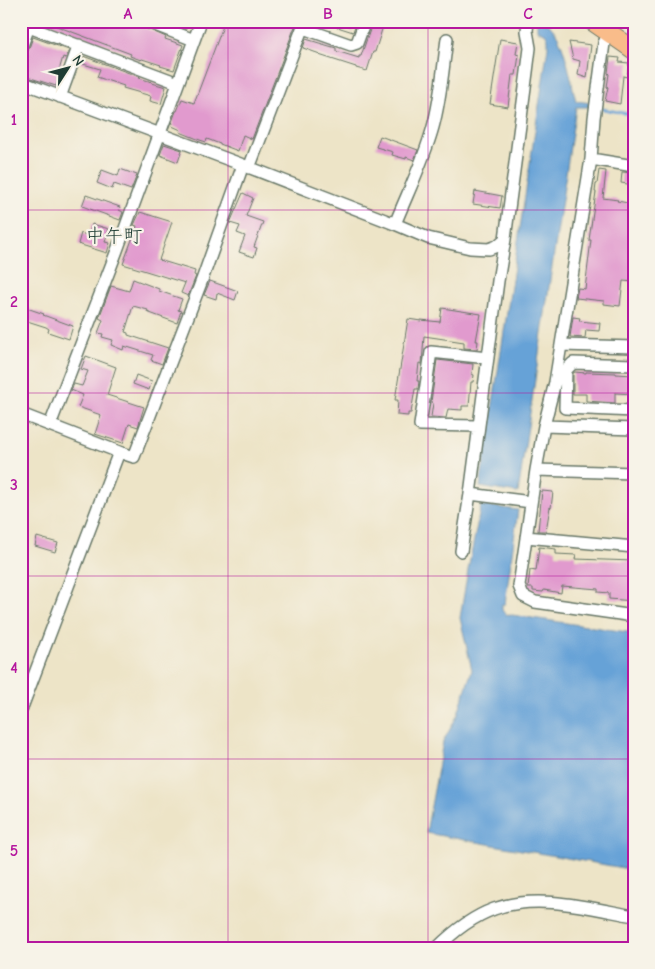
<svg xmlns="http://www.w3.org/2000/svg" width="655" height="969" font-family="'Comic Neue','Klee One',sans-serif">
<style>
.water{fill:#66a2d7;stroke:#427086}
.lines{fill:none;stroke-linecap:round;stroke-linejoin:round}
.stream{stroke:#66a2d7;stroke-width:2.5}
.building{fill:#e19ace}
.minor-casing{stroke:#677767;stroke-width:14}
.highway-casing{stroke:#677767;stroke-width:20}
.minor{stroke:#fff;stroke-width:11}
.highway{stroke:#f9bc8a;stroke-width:18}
.grid{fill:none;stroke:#b5179e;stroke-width:1;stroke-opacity:0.55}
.labels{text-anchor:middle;stroke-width:4.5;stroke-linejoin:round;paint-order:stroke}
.quarter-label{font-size:19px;fill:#1f3d34;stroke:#f7f3e8}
.neatline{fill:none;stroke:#b5179e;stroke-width:2}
.grid-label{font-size:16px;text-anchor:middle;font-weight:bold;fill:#b5179e}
</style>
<rect width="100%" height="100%" fill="#f7f3e8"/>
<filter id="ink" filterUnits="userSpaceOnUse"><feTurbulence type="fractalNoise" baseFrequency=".02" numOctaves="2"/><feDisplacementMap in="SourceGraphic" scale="10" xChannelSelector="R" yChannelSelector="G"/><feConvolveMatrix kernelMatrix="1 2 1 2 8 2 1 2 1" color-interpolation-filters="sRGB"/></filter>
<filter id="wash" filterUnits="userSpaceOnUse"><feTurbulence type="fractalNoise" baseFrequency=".0096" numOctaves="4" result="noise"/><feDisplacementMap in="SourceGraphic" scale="20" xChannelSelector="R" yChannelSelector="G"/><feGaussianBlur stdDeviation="1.12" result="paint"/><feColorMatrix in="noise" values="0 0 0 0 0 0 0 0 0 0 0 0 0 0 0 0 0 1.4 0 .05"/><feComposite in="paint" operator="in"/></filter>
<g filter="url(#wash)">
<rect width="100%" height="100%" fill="#ede4c7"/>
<path class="water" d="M537,21C541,22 548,24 551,27C565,40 571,82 576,101L591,103L590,107H576L518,493L480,487L548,47V39L546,34L537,30Z
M481,505L518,510L505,604H502V610L505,614L634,633V870L426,833L443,742L457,716L472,670L460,618L468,570Z"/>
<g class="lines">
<path class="stream" d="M598,108L634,115"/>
</g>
<g id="blocks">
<path class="building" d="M43,21H129L166,37L165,39L183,45L174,70L160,66L161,65L142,59L141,60L130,56L131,54Z
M225,21H297L252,139L243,135L238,151L207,139L206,142L200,140L180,132L181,130L172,126L173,123L172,122L176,111H177L182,99L194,103Z
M325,21H350L356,23L353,32L325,23Z
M373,21H381L384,23L375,52H373L367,71L356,68V67L319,55L320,54L303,48L306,39L336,48V51L359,58V56H361Z
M33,37L69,50L66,58L63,57L58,74L60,75L56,86L21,75V59L23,55L28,51Z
M500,39L518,42L516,54L519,55L516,75H512L508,107L490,104Z
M569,42L591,45L587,78L578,75L580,61L573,59Z
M83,56L140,77L139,78L152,82V83L166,87L161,104L150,101L151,96L123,88L124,86L97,77L100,69L80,63Z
M610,57L620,58L619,62L629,63L627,77L623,76L620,104L605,101L608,87H607L609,74L608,73Z
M380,136L418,150L414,160L406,157V159L392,155L393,152L376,147Z
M164,144L182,150L178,162L160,155Z
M120,169L137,175L131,190L114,184L112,189L97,183L102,170L118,176Z
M599,170L606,171L603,198L618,200L617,201L634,204V282L623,281L620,306L604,304V301L576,298L578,288L585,289L591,240H589L596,192H595L596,184H597Z
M622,172L634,173V185L621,183Z
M475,191L502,196L500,208L473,204Z
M243,193L253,198L246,216L263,222L254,247L257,248L254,257L239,252L245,236L237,233L240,226L230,223Z
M86,195L120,207L119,210L123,212L120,220L82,206Z
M140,212L172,222L159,260L195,271L194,275L196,276L188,296L181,293L185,283L123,264L137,226L134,225Z
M92,224L109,229L105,242L110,243L107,253L78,244L81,233L89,236Z
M133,279L159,289V291L182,299L178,310L181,311L177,323L147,312L148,310L133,306L125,332L128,333V335L168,348L162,364L151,360L153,355L124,346L123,350L111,345L113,340L102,337L103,334L98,333L103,320L99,318L111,286L129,291Z
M210,281L238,291L235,300L217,293L216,299L204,295Z
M21,306L44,314L43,315L73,326L69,339L48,332L49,329L46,327L21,319Z
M442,308L481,314L476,341H478L477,349L464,348V342L424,336L422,364L419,363L417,381H419L418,389H415L411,413H408V416L397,415L398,400H395L408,319L421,321V320L440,322Z
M573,317L580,318L579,321L600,323L599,331L586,330L585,338L570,337Z
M86,356L116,367L107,395L144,407L138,427L129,424L123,443L95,434L101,415L78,407L83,395L71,390L74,384L82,386L88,371L81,369Z
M437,360L473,364L472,374L474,375L473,382H471L469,406H462V410L448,409L446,418L431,417L433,403L431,402Z
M575,372L586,373V372L616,373V374L634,375V394L615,393V403L586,401V394H573V373Z
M136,375L152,381L149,390L133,384Z
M542,491L553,492L551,508L550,507L546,531H538Z
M37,537L58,543L55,552L35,546Z
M539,547L556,549V554L576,555L575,559L634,561V601L609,599V593L598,592V589L562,586L561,593L544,590L543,592L533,591V588H528L530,570L536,571Z"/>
</g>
</g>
<g filter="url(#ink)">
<use href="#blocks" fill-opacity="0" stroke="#677767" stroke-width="1"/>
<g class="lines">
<g class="minor-casing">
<path id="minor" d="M145,21L194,40
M614,21L604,43L594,118L591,159L555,382L544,426L536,470L519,586L523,596L535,602L634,616
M29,27L178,83
M303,28L351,45L357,43L365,21
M21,48L31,21
M21,82L243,165L395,224L428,238L470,248L489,249L497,246L505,239
M60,97L79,45
M591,159L634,166
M249,168L305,21
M395,224C408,192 424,160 433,127C441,98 443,68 447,39
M561,345L634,347
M634,365L573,363L566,370L565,408L634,411
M21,414L119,452L134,457L202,280L243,165
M50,425L116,253L201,21
M478,426L420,425L431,352L488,358
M544,426L634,429
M536,470L634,473
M470,494L531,502
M526,537L634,547
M461,551L470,494L498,281L505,239L527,72L530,48L527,31L528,21
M21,710L119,452
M437,948C454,931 472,917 494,909C537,893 590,908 634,916"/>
</g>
<g class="highway-casing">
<path id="highway" d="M592,21L634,50"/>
</g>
<use href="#minor" class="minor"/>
<use href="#highway" class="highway"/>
</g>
</g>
<path class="grid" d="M228,21V948M428,21V948M21,210H634M21,393H634M21,576H634M21,759H634"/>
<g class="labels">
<g class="quarter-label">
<text x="114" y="242">中午町</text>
</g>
</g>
<rect width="655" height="969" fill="none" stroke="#f7f3e8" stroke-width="55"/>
<g transform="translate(68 68) rotate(54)" stroke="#f7f3e8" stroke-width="4" paint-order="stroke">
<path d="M0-4L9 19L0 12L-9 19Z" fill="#1f3d34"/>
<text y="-8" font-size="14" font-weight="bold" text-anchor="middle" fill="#1f3d34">N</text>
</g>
<rect x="28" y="28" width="600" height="914" class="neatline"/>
<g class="grid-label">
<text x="128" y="19">A</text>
<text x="328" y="19">B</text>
<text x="528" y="19">C</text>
<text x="14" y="125">1</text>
<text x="14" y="307">2</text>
<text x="14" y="490">3</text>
<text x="14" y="673">4</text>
<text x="14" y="856">5</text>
</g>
</svg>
